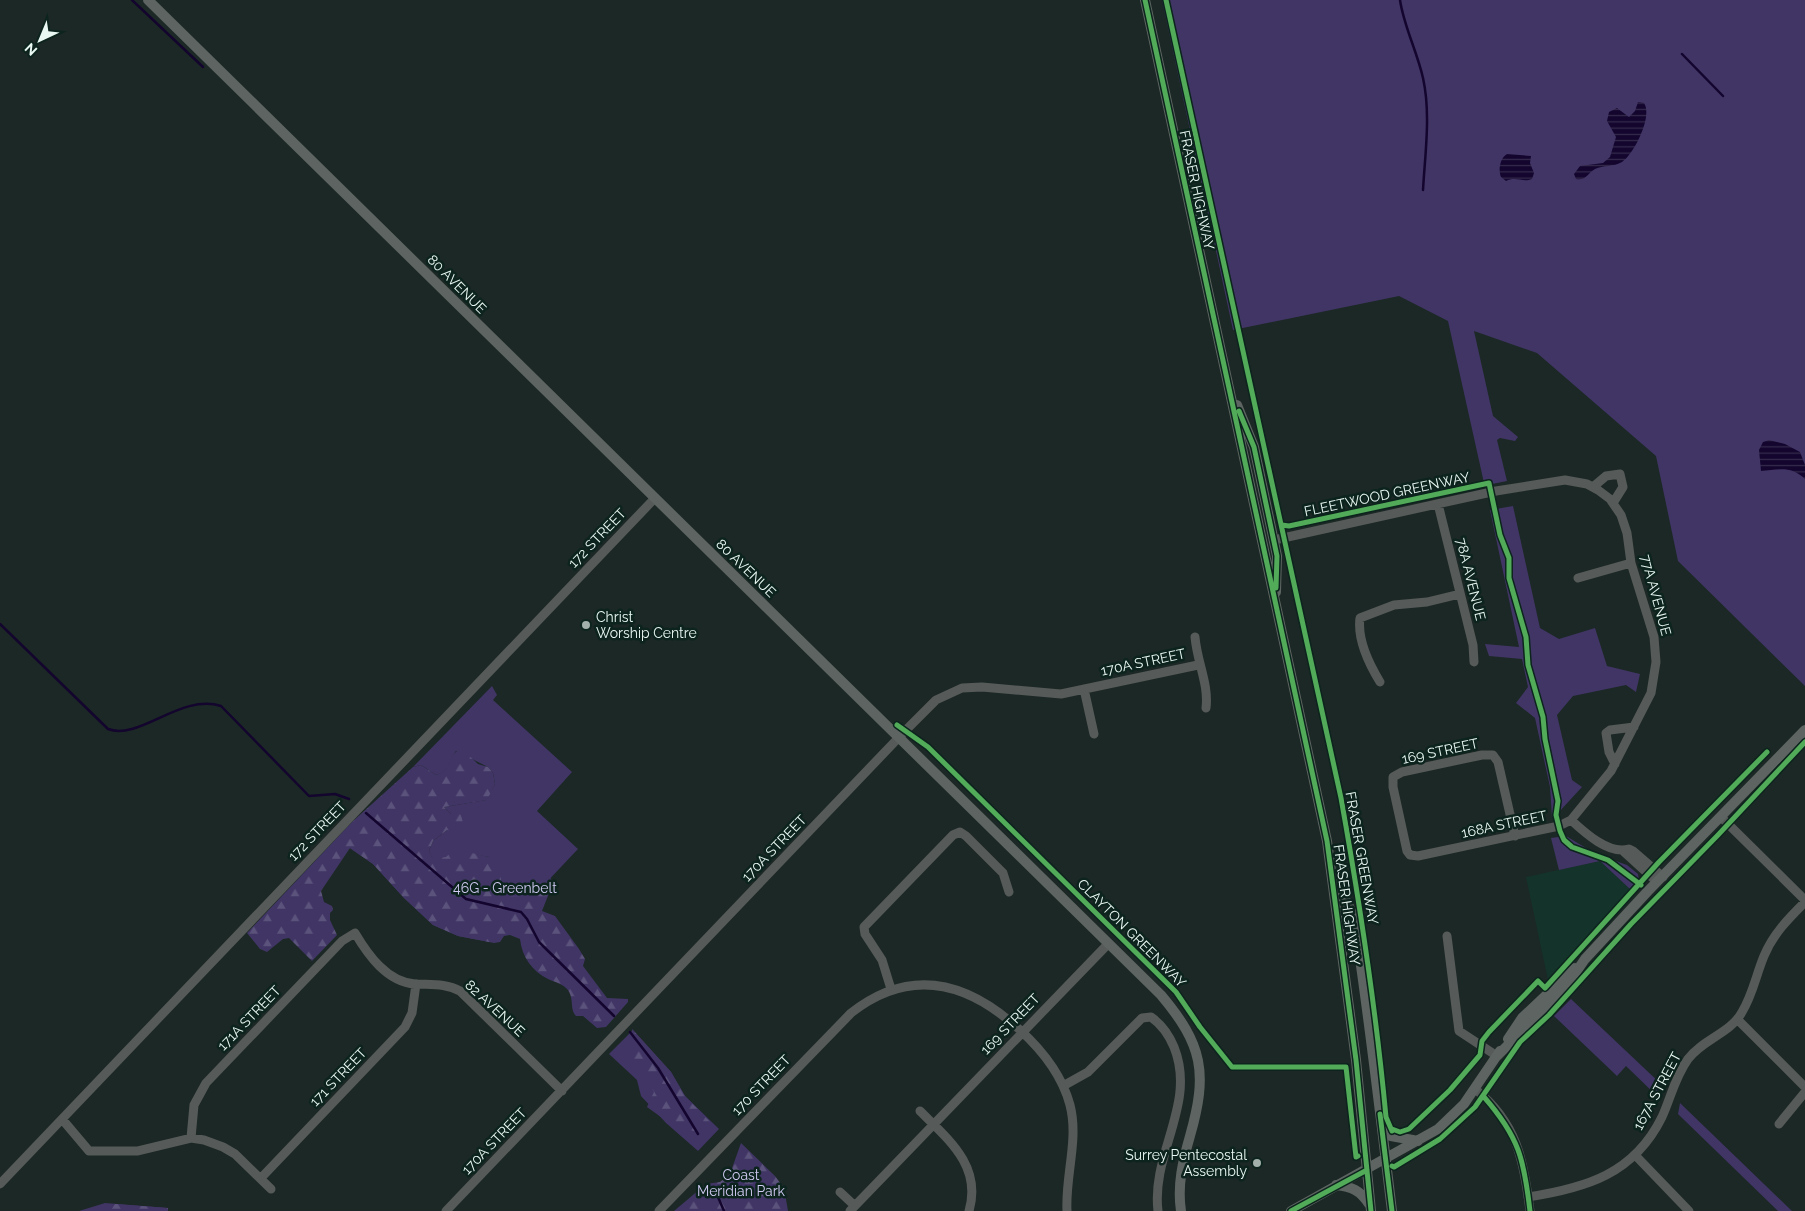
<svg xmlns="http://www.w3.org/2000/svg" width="1805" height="1211" font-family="Raleway,sans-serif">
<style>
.built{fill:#14332b}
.green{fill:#403565}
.forest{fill:url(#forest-firs)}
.water{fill:url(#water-rules)}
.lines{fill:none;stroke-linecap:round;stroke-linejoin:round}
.stream{stroke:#13052e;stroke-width:2.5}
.minor{stroke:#565a59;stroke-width:9}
.major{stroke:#5d6461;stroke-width:10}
.cycleway-casing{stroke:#0c241d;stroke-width:8}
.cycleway{stroke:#51ab58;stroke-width:5}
.poi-dot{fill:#a2afab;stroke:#0c241d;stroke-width:2}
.labels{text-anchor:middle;stroke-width:5;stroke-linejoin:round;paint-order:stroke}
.street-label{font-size:14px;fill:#eaf8f3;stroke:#0c241d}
.poi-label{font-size:14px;fill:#eaf8f3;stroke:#0c241d;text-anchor:start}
.park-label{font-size:14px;fill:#d1caf2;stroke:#0c241d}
</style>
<defs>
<pattern id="forest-firs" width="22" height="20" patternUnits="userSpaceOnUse" patternTransform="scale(1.25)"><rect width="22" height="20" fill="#403565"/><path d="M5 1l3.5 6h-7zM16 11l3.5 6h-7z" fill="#5c537c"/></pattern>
<pattern id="water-rules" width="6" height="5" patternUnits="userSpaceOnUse" patternTransform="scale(1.25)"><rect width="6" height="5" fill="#13052e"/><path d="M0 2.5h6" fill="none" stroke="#362a4d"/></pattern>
</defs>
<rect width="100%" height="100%" fill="#1c2825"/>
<path class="built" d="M1600,861L1632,891L1548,980L1526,877Z"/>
<path class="green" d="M1162,0H1805V686L1678,561L1656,456L1537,353L1474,331L1493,416L1518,437L1515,441L1500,438L1497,440L1507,481L1492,484L1491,481L1484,483L1448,321L1399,296L1233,330Z
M1513,506L1540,628L1559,639L1595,628L1607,666L1640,674L1636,692L1626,685L1573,696L1557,715L1572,780L1582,787L1558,813L1552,817L1550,787L1535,718L1516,703L1528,687L1522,659L1489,656L1485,644L1519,647L1490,510Z
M492,686L497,695L493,700L572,772L537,811L578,849L490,942L458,936L433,925L404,898L373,864L341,842L353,830L439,918L489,857L473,854L433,860L429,851L433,841L447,830L451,814L444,807L486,800L495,784L493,773L488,767L456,751C448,761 451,771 436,775L421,765L413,767Z
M1566,836L1596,854L1627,865L1638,874L1639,881L1631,890L1600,861L1559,870L1551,838Z
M1571,999L1662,1085L1658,1097L1626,1066L1617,1076L1554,1016Z
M633,1030L671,1072L685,1096L719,1129L698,1151L666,1123L641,1096L637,1080L609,1054Z
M1680,1103L1792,1211H1778L1678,1114Z
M105,1203L168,1208V1211H79Z"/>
<path class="forest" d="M462,749L478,764L488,767L493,773L495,784L487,800L444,807L451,814L457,812L461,815L463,823L457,831L447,830L433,841L429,851L433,859L446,857L455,849L489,857L500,865L501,882L512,896L523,897L549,875L553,883L542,911L555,916L579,949L585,959L583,966L607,998L628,999V1002L606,1027L597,1028L583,1016H576C569,1009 575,996 566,988C561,983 554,982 548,979C532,971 522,957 520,939L510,935L504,936L500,942L494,943L458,936L433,925L404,898L373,864L350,848L321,891L324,902L332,906L333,910L330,913V920L337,935L312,961L289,938L283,939L267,952L260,949L247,933L352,822L413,767L421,765L436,775C455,769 445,754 462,749Z
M632,1029L671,1072L685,1096L713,1125L708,1135L672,1125L647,1107L654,1092L649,1081L630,1056Z
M741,1143L775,1176L784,1188L788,1211H674L706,1184L720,1182L730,1174Z
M115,1204L168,1208V1211H110Z"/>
<path class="water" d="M1638,102L1644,103C1653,116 1634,154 1622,162C1614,167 1603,165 1595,169C1588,173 1586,181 1576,179L1574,174L1580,166L1603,163L1610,157L1616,137L1607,121L1609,112L1617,108L1629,117L1635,111Z
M1507,154L1531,156L1530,163L1534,173L1532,179C1523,183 1516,176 1506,181L1501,177C1498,170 1500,158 1507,154Z
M1769,440L1785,444L1800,452L1805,465V479C1790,465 1779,470 1761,471L1759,450L1763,442Z"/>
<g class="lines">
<path class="stream" d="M132,0L203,67
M1400,0C1404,27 1417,51 1423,78C1431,114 1425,154 1423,190
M1682,54L1723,96
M0,624L108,729C139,741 181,693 221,706L309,796L335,794L349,799
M366,813L466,899L521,912L527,919L539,942L614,1016
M630,1032L658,1068L698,1134
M715,1190L724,1211"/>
<path class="minor" d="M1593,487L1606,476L1620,474L1623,487L1613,503
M1438,504L1473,645L1474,662
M1274,540L1496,491L1565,480L1587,484L1598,490L1610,499L1621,515L1627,533L1631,563L1654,637L1656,662L1651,693L1611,771L1571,820L1559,826L1418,856L1410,855L1407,851L1393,787V777L1402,772L1482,755H1493L1498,762L1515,836
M1578,578L1631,563
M1195,637C1197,662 1209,684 1206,708
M1380,682C1369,664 1357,640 1360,618L1394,605L1427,602L1460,594
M1084,689L1094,734
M1615,764L1609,752L1606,733L1610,730L1634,727
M1721,817L1805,900
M1571,820C1585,833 1609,855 1629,849L1633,851L1663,877
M1623,851L1657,882
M1447,936L1459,1031L1497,1056
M891,989L882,960L865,934L864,927L953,835L960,832L966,836L1003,873L1009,892
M1738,1020L1805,1087
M1063,1086L1088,1072L1142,1018L1151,1017C1161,1024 1169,1035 1174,1047C1197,1104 1151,1153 1158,1211
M1475,1089C1517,1122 1524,1161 1530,1211
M920,1111C949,1140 982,1166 969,1211
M62,1119L89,1151H137L191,1138L204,1140L223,1147L235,1154L271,1189
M1779,1124L1805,1092
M191,1138L194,1105L206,1083L342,941L355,933C368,955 387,982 415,984C430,985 446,983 460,991L562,1091
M1635,1155L1689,1211
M261,1178L405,1027L412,1013L416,984
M0,1184L655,498
M840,1192L855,1206
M1528,1197C1586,1188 1634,1174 1662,1117C1671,1097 1675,1077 1688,1059C1703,1039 1731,1033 1742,1012C1753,994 1756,975 1764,956C1773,934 1789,918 1805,902
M446,1211L905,731L936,700L962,688L982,687L1061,694L1198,665
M659,1211L851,1013C911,966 968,982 1020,1030C1043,1051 1062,1075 1070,1105C1079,1140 1065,1176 1067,1211
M850,1211L1108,944"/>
<path class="major" d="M148,0L1161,995C1203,1045 1208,1073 1190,1136C1183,1160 1177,1185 1181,1211
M1145,0L1327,841L1356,1060L1371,1211
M1237,405L1254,447L1277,556L1276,592
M1334,882L1348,904L1354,918C1369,1015 1380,1113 1392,1211
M1508,1039L1522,1018L1575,968
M1497,1056L1565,988L1585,959L1648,891L1805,730
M1382,1128L1391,1136L1418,1141
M1336,1185C1352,1187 1360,1190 1369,1204
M1291,1211L1438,1129L1464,1104L1500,1051"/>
<g class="cycleway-casing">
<path id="cycleway" d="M1145,0L1327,841L1356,1060L1371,1211
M1166,0L1341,798C1360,904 1376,1010 1386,1117L1392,1131
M1239,411L1254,447L1277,556L1276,588
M1282,525L1289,526L1489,483L1500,535L1509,558V578L1526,637L1528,665L1543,717L1545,739L1558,801L1556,815L1560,831L1564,840L1572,847L1608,860L1641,885
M897,725L928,747L1176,992L1200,1027L1232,1067H1346L1356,1157L1358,1156
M1484,1097C1519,1137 1524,1159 1530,1211
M1380,1114L1392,1211
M1392,1129L1400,1132L1409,1129L1450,1090L1480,1055L1482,1041L1489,1032L1538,981L1545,988L1659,862L1767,752
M1392,1166L1394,1167L1440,1139L1475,1107L1520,1042L1549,1015L1631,924L1718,835L1805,742
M1291,1211L1367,1170"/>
</g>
<use href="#cycleway" class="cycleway"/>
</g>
<g class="poi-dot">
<circle cx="586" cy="625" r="5"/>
<circle cx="1257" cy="1163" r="5"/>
</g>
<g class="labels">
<g class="street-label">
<text transform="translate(1197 190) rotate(78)" y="5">FRASER HIGHWAY</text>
<text transform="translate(457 284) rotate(45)" y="5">80 AVENUE</text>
<text transform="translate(1387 494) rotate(-12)" y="5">FLEETWOOD GREENWAY</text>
<text transform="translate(597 538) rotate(-46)" y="5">172 STREET</text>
<text transform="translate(746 568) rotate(44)" y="5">80 AVENUE</text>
<text transform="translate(1471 579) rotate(76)" y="5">78A AVENUE</text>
<text transform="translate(1656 595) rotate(75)" y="5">77A AVENUE</text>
<text transform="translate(1143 662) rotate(-12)" y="5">170A STREET</text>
<text transform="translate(1440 751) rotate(-12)" y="5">169 STREET</text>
<text transform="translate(1504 824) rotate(-12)" y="5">168A STREET</text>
<text transform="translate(317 831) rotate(-46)" y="5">172 STREET</text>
<text transform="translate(774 848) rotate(-46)" y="5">170A STREET</text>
<text transform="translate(1362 858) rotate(80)" y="5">FRASER GREENWAY</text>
<text transform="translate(1347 905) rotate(82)" y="5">FRASER HIGHWAY</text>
<text transform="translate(1132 933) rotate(45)" y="5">CLAYTON GREENWAY</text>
<text transform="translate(495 1008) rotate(43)" y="5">82 AVENUE</text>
<text transform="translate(249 1018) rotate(-46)" y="5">171A STREET</text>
<text transform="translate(1010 1024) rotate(-46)" y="5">169 STREET</text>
<text transform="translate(338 1077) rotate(-46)" y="5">171 STREET</text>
<text transform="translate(761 1085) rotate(-46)" y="5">170 STREET</text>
<text transform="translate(1657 1091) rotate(-62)" y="5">167A STREET</text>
<text transform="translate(494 1141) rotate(-46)" y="5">170A STREET</text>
</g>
<g class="poi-label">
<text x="596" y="622">Christ<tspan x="596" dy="16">Worship Centre</tspan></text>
<text x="1247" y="1160" text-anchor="end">Surrey Pentecostal<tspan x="1247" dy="16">Assembly</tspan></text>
</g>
<g class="park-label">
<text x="505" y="893">46G - Greenbelt</text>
<text x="741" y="1180">Coast<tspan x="741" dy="16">Meridian Park</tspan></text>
</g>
</g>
<g transform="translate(40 40) rotate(224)" stroke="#0c241d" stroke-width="4" paint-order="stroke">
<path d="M0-4L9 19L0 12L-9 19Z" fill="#eaf8f3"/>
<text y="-8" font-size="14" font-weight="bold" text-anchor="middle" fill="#eaf8f3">N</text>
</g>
</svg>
